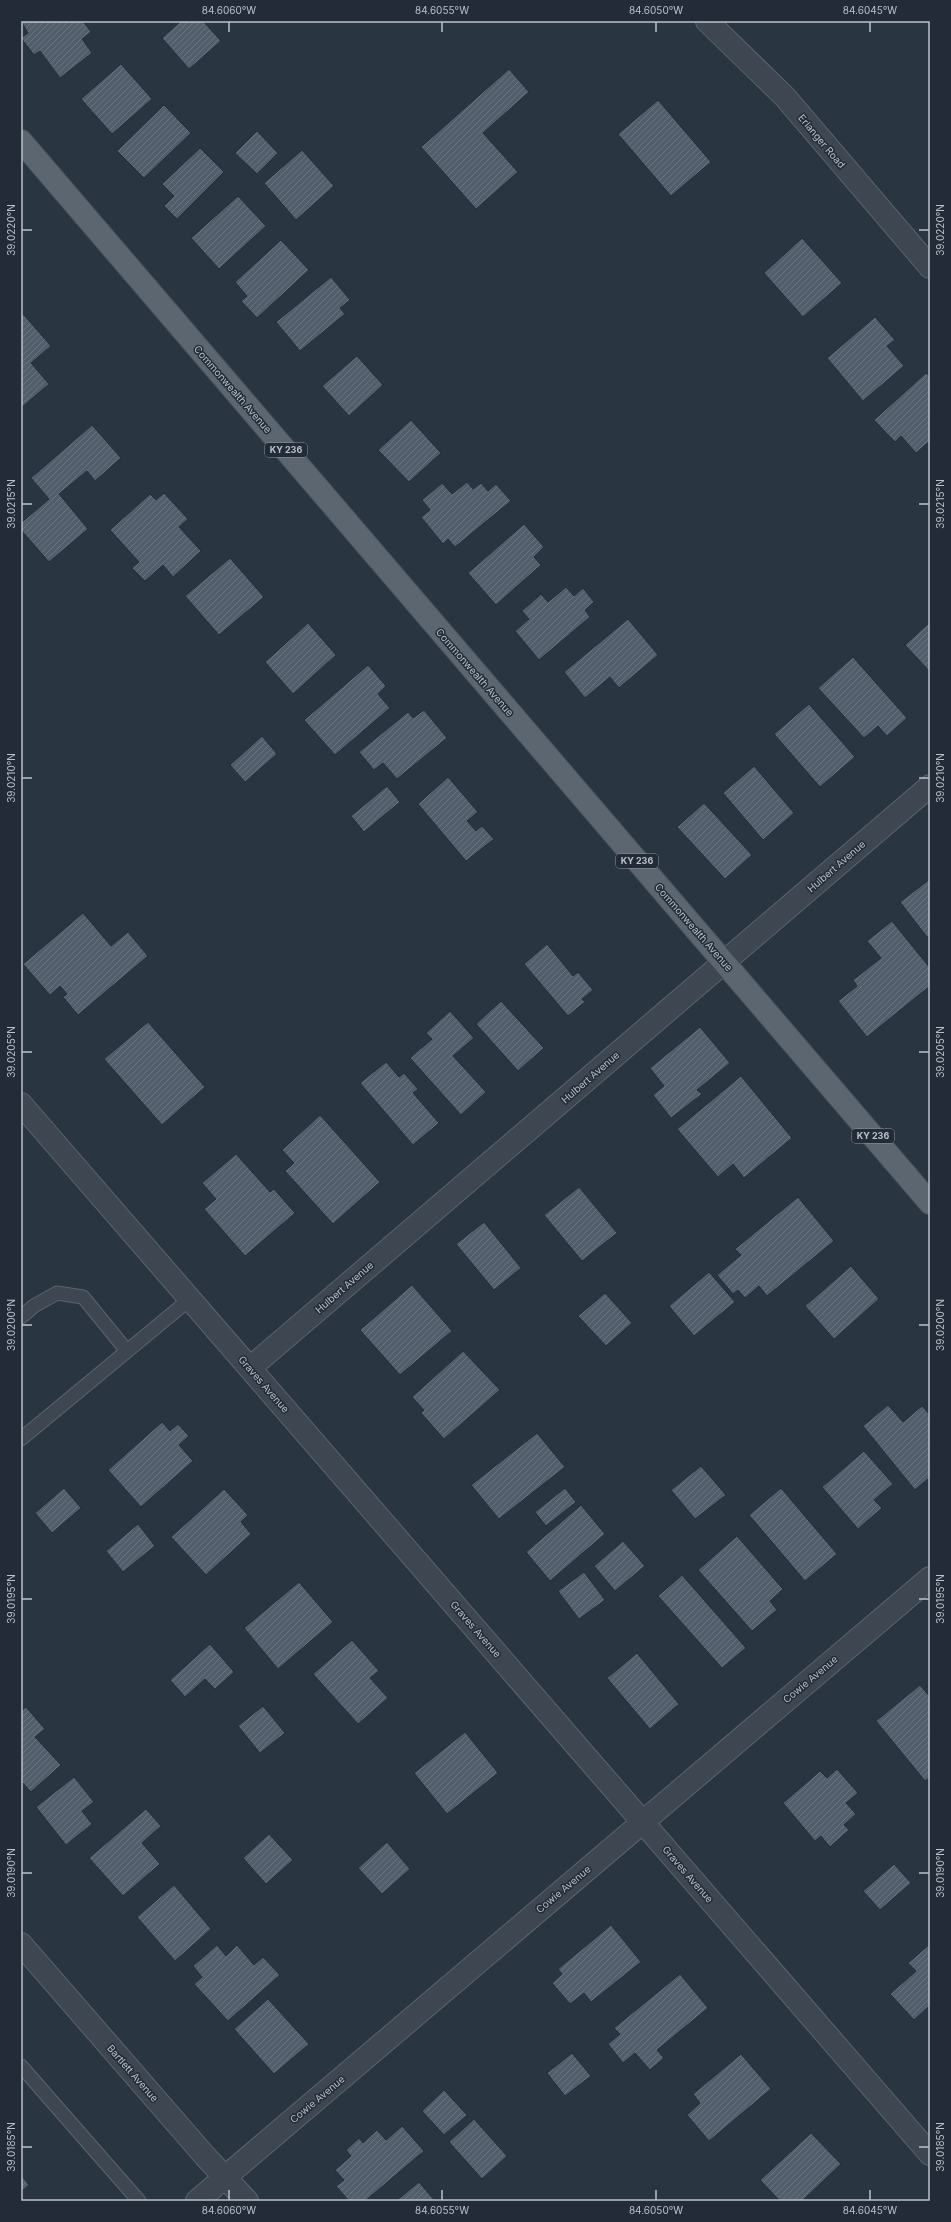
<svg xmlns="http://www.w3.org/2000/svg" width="951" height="2222" font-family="Inter,sans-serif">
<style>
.building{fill:url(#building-hatch);stroke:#242d39}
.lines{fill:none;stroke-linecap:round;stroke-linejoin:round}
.service-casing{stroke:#5b646f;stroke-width:15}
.minor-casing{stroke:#5b646f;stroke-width:24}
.primary-casing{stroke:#4a525e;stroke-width:24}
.service{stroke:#3d4651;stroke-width:13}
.minor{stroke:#3d4651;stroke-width:22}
.primary{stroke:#5b6671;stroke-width:22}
.ticks{fill:none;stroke:#bac2cb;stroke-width:1.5}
.labels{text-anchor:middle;stroke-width:3;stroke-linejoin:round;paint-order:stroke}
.shield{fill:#222b37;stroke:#8c959f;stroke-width:1}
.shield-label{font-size:9px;font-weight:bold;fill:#bac2cb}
.street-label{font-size:10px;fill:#bac2cb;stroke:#222b37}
.neatline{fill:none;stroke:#bac2cb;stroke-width:1.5}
.ticks-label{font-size:10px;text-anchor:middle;fill:#bac2cb}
</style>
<defs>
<pattern id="building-hatch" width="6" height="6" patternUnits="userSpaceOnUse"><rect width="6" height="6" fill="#525e6c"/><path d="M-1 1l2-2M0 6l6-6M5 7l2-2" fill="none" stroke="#697380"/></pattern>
</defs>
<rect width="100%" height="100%" fill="#293541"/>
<path class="building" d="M21,21H83L91,32L82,39L92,53L60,78L40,51L34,55L21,38L28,33Z
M181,21H203L221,41L189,69L162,38Z
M121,64L152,99L112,134L81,99Z
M509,69L529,92L483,133L518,172L476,209L421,147Z
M658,100L711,162L671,196L618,134Z
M164,105L191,133L144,178L117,151Z
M257,131L278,153L257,174L235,153Z
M200,148L224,172L177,219L164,206L174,196L162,184Z
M302,150L334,186L296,220L264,183Z
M238,196L266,226L219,269L191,238Z
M802,238L842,283L803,317L764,273Z
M281,240L309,270L257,318L241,301L247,296L235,282Z
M331,277L350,300L340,308L345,314L300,351L276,322Z
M23,314L51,346L31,363L49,384L21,408V315Z
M875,317L895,340L887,346L904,366L863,401L827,358Z
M357,356L383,385L349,416L322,386Z
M926,373L930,377V441L916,453L901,436L895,442L874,420Z
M411,420L441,453L409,482L378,450Z
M92,425L121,458L95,481L87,471L59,494L88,529L49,562L21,530V523L49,499L31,478Z
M467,482L473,489L481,483L488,491L496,484L511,501L455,547L448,539L443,544L421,517L430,510L422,500L442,483L452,494Z
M164,493L188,519L179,527L201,551L173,577L163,565L145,581L132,568L139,562L110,530L150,494L156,500Z
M524,524L544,547L534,557L541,565L496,605L468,573Z
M230,558L264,597L219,635L185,596Z
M566,587L574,596L583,588L594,602L585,610L590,617L539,660L515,631L529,619L522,611L541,594L548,602Z
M628,619L658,655L619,688L610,677L585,698L564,672Z
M930,622V672L905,645Z
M308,623L336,655L293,694L265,662Z
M853,657L907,718L887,736L878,726L864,738L818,688Z
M368,665L386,686L378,694L390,708L335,755L304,720Z
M809,704L855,757L820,787L774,734Z
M424,710L447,738L397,779L383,763L374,770L359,752L408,712L413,718Z
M262,736L277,754L245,782L230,765Z
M754,766L794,813L763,840L723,793Z
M448,777L478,812L467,821L476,831L482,826L494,839L466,861L418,804Z
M387,786L400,802L364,832L351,816Z
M704,803L752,855L725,879L677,827Z
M930,879V935L927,937L900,902Z
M83,913L111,946L128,932L148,956L78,1015L63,997L67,994L60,986L50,995L23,964Z
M892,921L930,968V986L867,1037L838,1001L857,986L853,980L881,958L867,941Z
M547,944L573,976L578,972L593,990L582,999L585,1002L568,1016L524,964Z
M501,1001L544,1048L518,1071L476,1024Z
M450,1011L474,1038L453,1056L486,1092L461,1115L410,1058L432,1039L426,1033Z
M148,1022L205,1087L162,1125L104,1059Z
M700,1027L730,1063L697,1090L702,1094L671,1118L653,1095L664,1086L650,1068Z
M386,1062L399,1077L404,1073L418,1089L413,1093L439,1123L413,1145L360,1083Z
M741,1076L792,1138L744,1178L733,1164L718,1177L677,1129Z
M320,1115L380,1182L333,1224L285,1171L294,1163L282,1150Z
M236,1154L270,1192L274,1189L295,1213L245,1256L204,1209L216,1199L202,1183Z
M579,1187L617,1233L582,1261L544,1215Z
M798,1197L834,1241L767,1296L759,1286L745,1298L738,1290L733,1294L717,1275L741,1255L735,1249Z
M484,1222L521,1268L494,1290L456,1244Z
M851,1266L879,1299L834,1339L805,1306Z
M709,1272L735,1302L694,1336L669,1306Z
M412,1285L452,1331L400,1375L360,1330Z
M605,1293L632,1323L606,1346L578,1316Z
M463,1351L500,1390L444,1439L421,1413L424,1410L412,1397Z
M888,1405L903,1422L922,1406L930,1415V1477L915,1490L863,1426Z
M162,1422L170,1431L178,1424L189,1436L179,1445L193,1461L141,1507L108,1470Z
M537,1433L565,1467L499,1519L471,1485Z
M864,1451L893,1484L874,1500L882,1508L858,1529L822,1487Z
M701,1466L726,1495L695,1519L671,1490Z
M64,1488L81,1508L52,1533L35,1513Z
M565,1488L576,1502L546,1526L535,1512Z
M781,1488L837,1554L805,1581L749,1515Z
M224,1489L248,1515L241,1522L251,1534L206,1575L171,1537Z
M581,1505L605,1534L550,1581L526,1552Z
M138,1524L155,1546L123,1572L106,1551Z
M737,1536L783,1589L770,1601L777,1610L752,1631L698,1570Z
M623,1541L645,1566L615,1591L594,1566Z
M584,1572L605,1600L579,1619L558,1591Z
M682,1575L746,1648L722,1668L658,1596Z
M299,1582L333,1622L278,1669L244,1628Z
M352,1640L379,1671L370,1678L388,1698L358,1724L313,1674Z
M210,1644L234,1672L215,1689L205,1679L185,1697L170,1680Z
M637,1653L679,1704L650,1729L607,1678Z
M920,1685L930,1697V1777L925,1781L876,1721Z
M263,1706L285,1733L260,1753L238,1726Z
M26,1707L45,1729L35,1737L61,1765L31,1792L21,1781V1712Z
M465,1732L498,1773L447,1814L414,1773Z
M837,1769L858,1793L846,1803L856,1814L844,1825L849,1830L830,1847L821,1836L815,1841L783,1803L820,1771L827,1778Z
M74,1777L94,1802L82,1811L92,1824L66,1845L36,1807Z
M146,1809L161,1826L142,1843L160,1864L123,1896L89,1858Z
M269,1834L293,1860L266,1884L243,1858Z
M387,1842L410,1869L382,1894L358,1868Z
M894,1864L911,1883L880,1910L863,1891Z
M174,1885L211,1929L175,1961L137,1917Z
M611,1925L641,1962L591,2002L584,1993L570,2004L552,1983L562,1974L558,1969Z
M930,1944V2005L914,2020L890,1994L916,1971L908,1963Z
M217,1945L226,1956L237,1945L254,1965L263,1957L280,1975L228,2021L194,1984L202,1977L193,1966Z
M680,1974L708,2008L657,2050L664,2058L650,2070L635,2053L623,2063L608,2044L620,2034L614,2028Z
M268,1999L309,2044L274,2074L234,2029Z
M572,2053L591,2076L565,2096L547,2073Z
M741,2054L771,2089L709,2141L687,2115L700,2103L693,2094Z
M444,2090L467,2115L444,2135L422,2111Z
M474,2119L507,2156L482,2179L449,2142Z
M402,2126L424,2151L365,2201H349L336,2186L344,2180L335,2170L351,2156L346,2150L359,2138L363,2143L377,2130L386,2140Z
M811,2133L841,2164L802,2201H780L760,2180Z
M21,2175L29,2185L21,2192Z
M419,2182L435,2201H396Z"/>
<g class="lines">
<g class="service-casing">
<path id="service" d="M21,1317L34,1306L57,1293L83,1297L127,1351
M21,1439L190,1299
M21,2066L139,2201"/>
</g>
<g class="minor-casing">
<path id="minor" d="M707,21L785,97L930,267
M21,1104L930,2154
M250,1368L930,786
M21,1944L205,2156L247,2201
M197,2201L930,1578"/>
</g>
<g class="primary-casing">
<path id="primary" d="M21,141L930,1203"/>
</g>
<use href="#service" class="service"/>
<use href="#minor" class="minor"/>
<use href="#primary" class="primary"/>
</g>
<path class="ticks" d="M229,22V32M442,22V32M656,22V32M870,22V32M22,230H32M919,230H929M22,504H32M919,504H929M22,778H32M919,778H929M22,1052H32M919,1052H929M22,1325H32M919,1325H929M22,1599H32M919,1599H929M22,1873H32M919,1873H929M22,2147H32M919,2147H929M229,2190V2200M442,2190V2200M656,2190V2200M870,2190V2200"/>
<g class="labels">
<g class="shield">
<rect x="265" y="443" width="42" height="14" rx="3"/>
<rect x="616" y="854" width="42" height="14" rx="3"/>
<rect x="852" y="1129" width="42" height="14" rx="3"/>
</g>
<g class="shield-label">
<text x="286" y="453">KY 236</text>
<text x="637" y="864">KY 236</text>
<text x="873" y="1139">KY 236</text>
</g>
<g class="street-label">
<text transform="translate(822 141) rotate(50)" y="4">Erlanger Road</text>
<text transform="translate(233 389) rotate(49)" y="4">Commonwealth Avenue</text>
<text transform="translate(475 672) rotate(49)" y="4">Commonwealth Avenue</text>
<text transform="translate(836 866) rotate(-41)" y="4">Hulbert Avenue</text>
<text transform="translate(694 927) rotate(49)" y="4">Commonwealth Avenue</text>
<text transform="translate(590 1077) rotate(-41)" y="4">Hulbert Avenue</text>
<text transform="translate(344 1287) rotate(-41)" y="4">Hulbert Avenue</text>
<text transform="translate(264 1384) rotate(49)" y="4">Graves Avenue</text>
<text transform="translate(476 1629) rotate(49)" y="4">Graves Avenue</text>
<text transform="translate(810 1679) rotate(-40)" y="4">Cowie Avenue</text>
<text transform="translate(688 1874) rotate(49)" y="4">Graves Avenue</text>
<text transform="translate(563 1889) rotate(-40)" y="4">Cowie Avenue</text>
<text transform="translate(133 2073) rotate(49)" y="4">Bartlett Avenue</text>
<text transform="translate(317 2099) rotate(-40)" y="4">Cowie Avenue</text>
</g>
</g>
<rect width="951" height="2222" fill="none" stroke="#222b37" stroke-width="44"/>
<rect x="22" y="22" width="907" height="2178" class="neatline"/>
<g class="ticks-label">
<text x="229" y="14">84.6060°W</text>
<text x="442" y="14">84.6055°W</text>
<text x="656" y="14">84.6050°W</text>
<text x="870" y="14">84.6045°W</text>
<text transform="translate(11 230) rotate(-90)" y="4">39.0220°N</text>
<text transform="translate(940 230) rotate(-90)" y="4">39.0220°N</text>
<text transform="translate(11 504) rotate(-90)" y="4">39.0215°N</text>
<text transform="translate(940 504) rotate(-90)" y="4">39.0215°N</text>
<text transform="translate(11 778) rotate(-90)" y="4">39.0210°N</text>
<text transform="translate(940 778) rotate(-90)" y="4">39.0210°N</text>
<text transform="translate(11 1052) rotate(-90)" y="4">39.0205°N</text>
<text transform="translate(940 1052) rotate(-90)" y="4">39.0205°N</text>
<text transform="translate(11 1325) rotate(-90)" y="4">39.0200°N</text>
<text transform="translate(940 1325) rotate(-90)" y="4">39.0200°N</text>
<text transform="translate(11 1599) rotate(-90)" y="4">39.0195°N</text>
<text transform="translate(940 1599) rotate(-90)" y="4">39.0195°N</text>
<text transform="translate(11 1873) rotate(-90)" y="4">39.0190°N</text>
<text transform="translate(940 1873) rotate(-90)" y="4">39.0190°N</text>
<text transform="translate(11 2147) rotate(-90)" y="4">39.0185°N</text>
<text transform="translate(940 2147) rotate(-90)" y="4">39.0185°N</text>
<text x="229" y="2214">84.6060°W</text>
<text x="442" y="2214">84.6055°W</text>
<text x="656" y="2214">84.6050°W</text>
<text x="870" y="2214">84.6045°W</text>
</g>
</svg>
